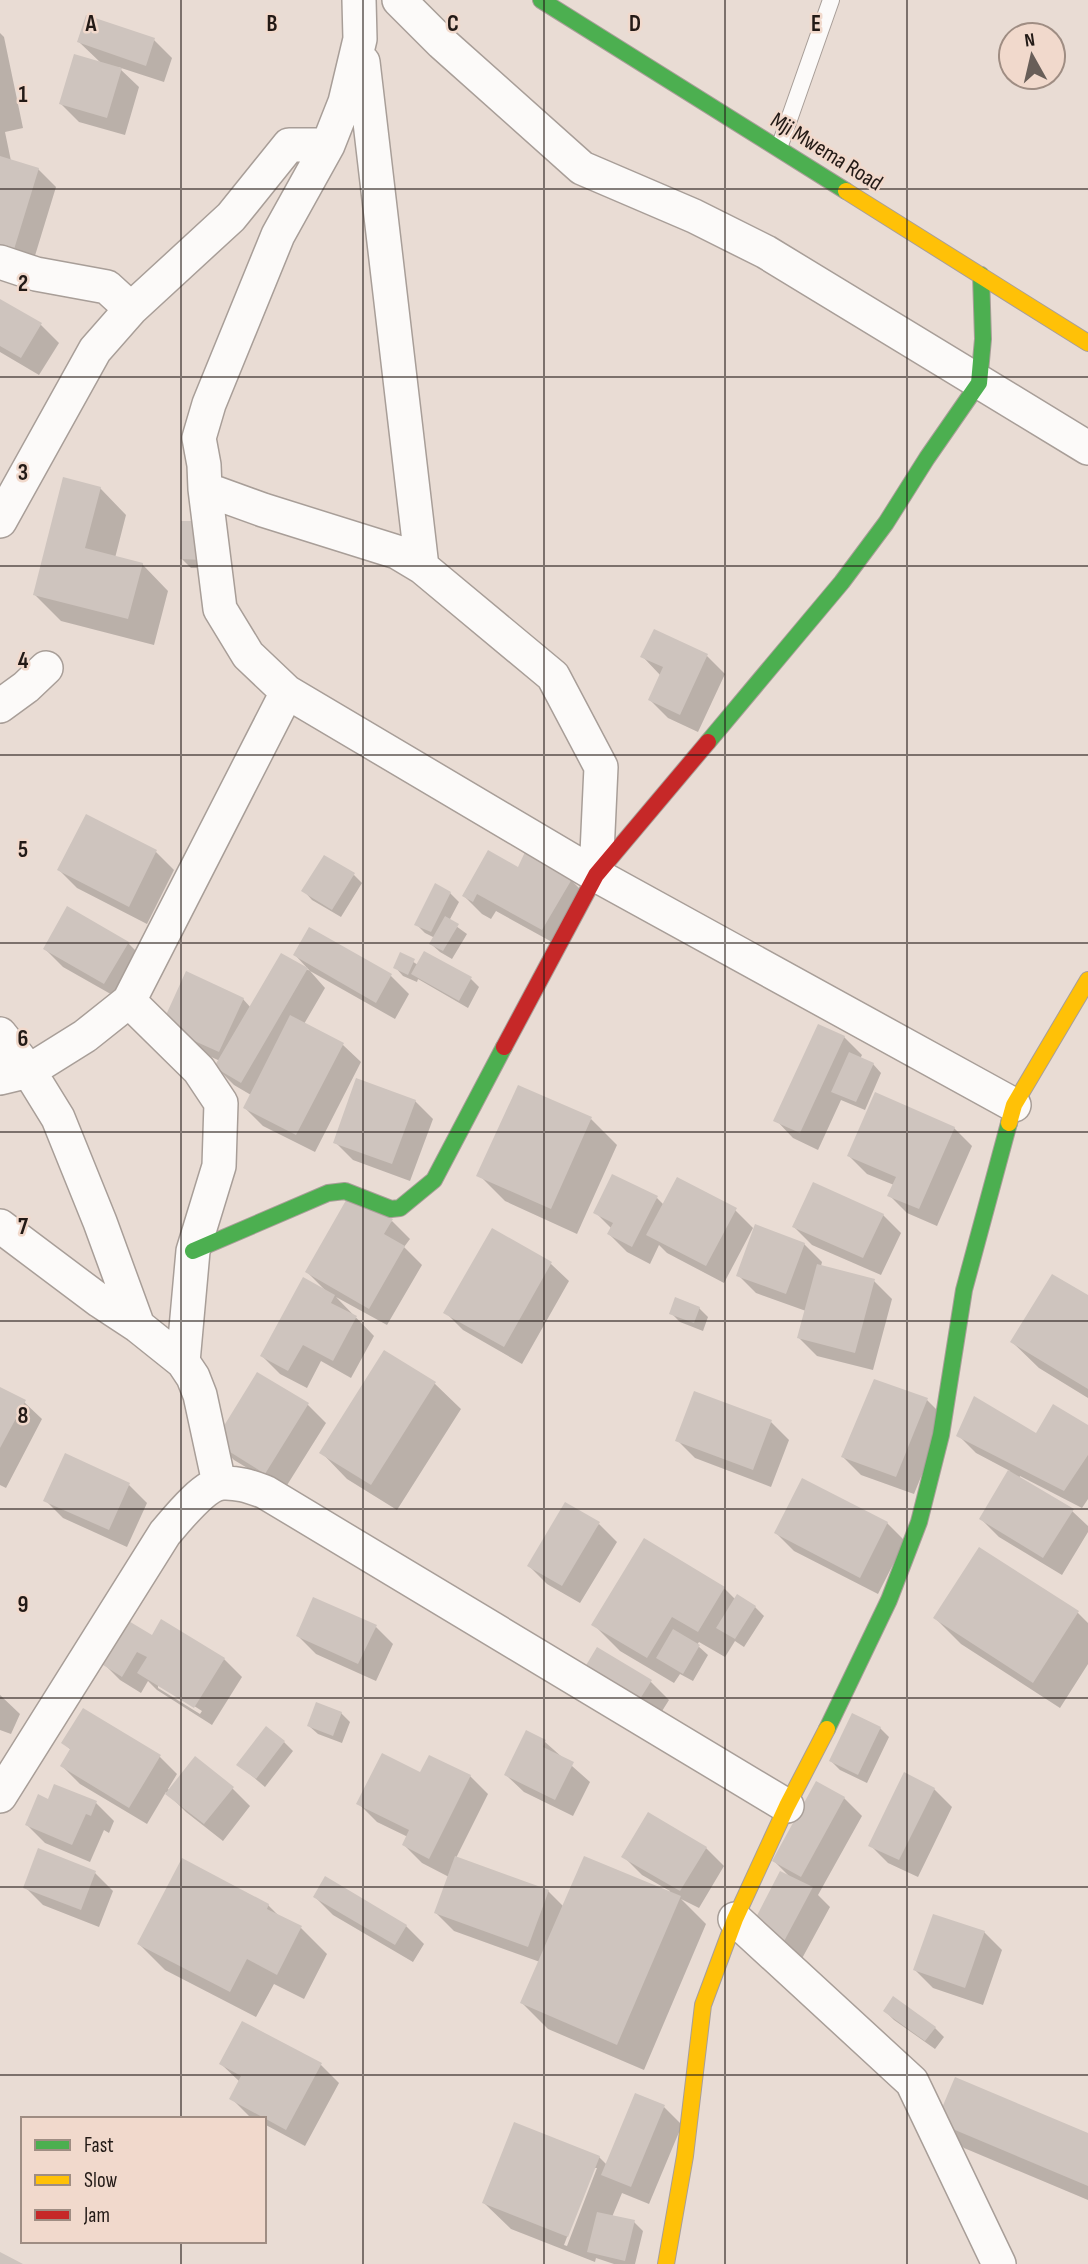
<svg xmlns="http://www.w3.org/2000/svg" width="1088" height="2264" font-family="'Sofia Sans Condensed',sans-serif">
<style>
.shadow{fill:#0003;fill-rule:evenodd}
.building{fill:#cec4be}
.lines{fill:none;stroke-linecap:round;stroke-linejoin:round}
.lane-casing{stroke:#a89e98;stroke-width:18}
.street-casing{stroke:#a89e98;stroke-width:36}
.fast-casing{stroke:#a89e98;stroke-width:18}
.slow-casing{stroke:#a89e98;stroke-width:18}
.jam-casing{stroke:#a89e98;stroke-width:18}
.lane{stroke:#fcfaf9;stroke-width:16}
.street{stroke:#fcfaf9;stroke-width:33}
.fast{stroke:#4caf50;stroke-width:16}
.slow{stroke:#ffc107;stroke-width:16}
.jam{stroke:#c62828;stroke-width:16}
.grid{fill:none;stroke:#231a16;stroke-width:2;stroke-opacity:0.55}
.labels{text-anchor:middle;stroke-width:5;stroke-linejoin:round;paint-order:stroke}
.street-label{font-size:23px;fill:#231a16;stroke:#f1d9cc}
.grid-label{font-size:23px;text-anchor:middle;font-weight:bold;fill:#231a16;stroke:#f1d9cc;stroke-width:5;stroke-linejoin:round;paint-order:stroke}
</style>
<rect width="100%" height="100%" fill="#e9dcd4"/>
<path class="shadow" d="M0,33L4,37L23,128L5,132L11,161L38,169L56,187L30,272L0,264Z
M154,40L172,58L164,82L118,67L139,87L125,135L79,122L61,104L101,63L79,42Z
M0,301L41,325L59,343L39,375L0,352Z
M100,488L126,515L115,558L142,564L168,591L154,645L61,621L35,595Z
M183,523L212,568H191L182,559Z
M707,656L725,674L698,732L668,718L650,700L661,676L643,657Z
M87,817L156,852L174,870L147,924L77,888L59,870Z
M354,875L362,883L341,917L312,900L304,891Z
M571,880L589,898L561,947L496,911L491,919L482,914L464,896Z
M450,893L459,902L449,921L467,934L452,959L440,952L431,944L435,938L425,933L416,924Z
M310,929L391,976L409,994L395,1019L310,971L295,955Z
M128,943L146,961L123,1001L63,967L45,949Z
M401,954L418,965L471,979L479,987L468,1008L418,979L417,982L403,976L395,967Z
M281,955L310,971L325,988L304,1024L343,1045L361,1062L315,1152L263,1126L245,1108L251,1095L234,1085L216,1067L220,1061L181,1043L243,999L251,1008Z
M844,1037L862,1055L860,1059L873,1064L881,1073L865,1110L841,1100L818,1150L793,1138L776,1120Z
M415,1101L433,1119L410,1181L353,1160L335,1142Z
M591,1119L617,1145L577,1234L505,1201L479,1175Z
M954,1128L972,1146L937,1226L907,1213L889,1195L894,1185L867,1174L849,1156Z
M657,1198L664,1205L735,1210L753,1228L724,1283L667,1253L659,1245L650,1264L627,1252L609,1234L612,1229L595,1212Z
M883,1215L901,1233L881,1275L812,1245L794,1227Z
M392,1221L410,1239L404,1247L422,1265L387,1325L336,1297L374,1336L351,1378L321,1361L307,1388L280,1374L262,1356L325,1290L307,1272Z
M493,1230L551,1264L569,1281L522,1364L463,1330L445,1312Z
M804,1244L822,1262L821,1266L874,1281L892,1299L873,1370L817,1356L799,1338L806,1311L756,1293L738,1275Z
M1088,1298V1398L1039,1368L1012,1342Z
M699,1308L708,1317L703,1331L680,1322L671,1313Z
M258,1374L308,1405L326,1423L284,1490L234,1460L216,1442Z
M434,1383L461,1409L397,1510L347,1479L321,1452Z
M0,1389L24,1402L42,1419L6,1488L0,1485Z
M695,1393L771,1422L789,1440L771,1487L695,1458L677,1440Z
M927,1400L945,1418L914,1494L861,1475L843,1457Z
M1088,1427V1499L1082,1508L1020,1476L1019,1479L1072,1511L1088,1526V1532L1062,1575L999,1537L981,1519L1010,1471L976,1453L958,1435L1036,1436Z
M66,1455L129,1485L147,1503L127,1547L63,1518L45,1500Z
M887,1523L905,1541L878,1594L794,1551L776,1533Z
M599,1524L617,1542L580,1603L547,1584L529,1566Z
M980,1549L1078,1613L1088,1623V1664L1060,1708L961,1644L935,1618Z
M724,1588L736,1600L755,1607L764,1616L744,1647L735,1641L725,1657L699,1642L697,1645L708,1655L693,1681L680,1674L674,1683L620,1651L594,1625Z
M376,1627L393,1644L376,1681L316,1654L298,1636Z
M152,1637L224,1659L242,1677L212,1725L157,1690L148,1681L141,1693L120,1680L102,1662ZM158,1683L202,1711L200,1714L158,1688Z
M581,1677L651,1682L669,1700L652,1727Z
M0,1695L20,1714L11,1734L0,1730Z
M341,1713L350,1722L342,1743L318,1734L309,1726Z
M880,1728L889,1737L867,1783L840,1770L831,1761Z
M527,1732L545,1742L590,1782L573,1816L524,1792L506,1775Z
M284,1742L293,1751L265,1787L238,1764Z
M63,1743L159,1756L177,1774L168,1789L170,1791L232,1788L250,1806L223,1841L186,1812L166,1792L147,1824L80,1784L62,1766L71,1750Z
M421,1774L470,1776L488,1794L456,1858L548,1891L564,1907L669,1893L670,1891L642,1875L624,1857L706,1848L724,1866L699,1908L681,1899L706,1924L644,2070L548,2029L522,2003L540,1962L454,1931L436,1913L449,1877L422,1863L404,1845L408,1837L377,1822L359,1804Z
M55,1786L96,1803L114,1821L109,1833L104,1830L90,1862L45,1843L27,1825L49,1801Z
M934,1789L952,1807L918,1877L888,1863L870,1845Z
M844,1798L862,1816L818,1895L830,1907L799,1964L769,1948L789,1876L774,1861Z
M39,1851L95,1873L113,1891L99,1927L43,1905L25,1887Z
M326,1878L406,1926L424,1944L413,1962L333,1915L315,1897Z
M268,1905L281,1918L301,1928L327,1954L304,1999L274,1984L256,2017L165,1970L139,1944Z
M984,1932L1002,1950L983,2005L933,1988L915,1970Z
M894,1999L935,2028L944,2037L935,2049L894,2020L885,2011Z
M243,2023L321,2065L339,2083L305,2146L264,2124V2119H254L249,2116L231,2098L240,2082L221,2064Z
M664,2107L682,2125L649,2204L622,2193L612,2217L634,2222L643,2231L635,2264H614L596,2258L595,2262L511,2229L484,2203L599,2157L607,2165ZM593,2168H597L567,2246L564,2245Z
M938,2122L1088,2134V2200L964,2148Z"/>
<path class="building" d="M86,15L155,38L146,66L77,42Z
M74,54L122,68L107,118L59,104Z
M0,156L39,168L12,256L0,252Z
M0,299L42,323L21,358L0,346Z
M63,477L101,487L85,548L143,563L128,619L33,595Z
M181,521H204V560L180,559Z
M654,629L708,654L680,715L648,700L663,667L640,657Z
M86,814L157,850L129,907L57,870Z
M488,850L518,867L525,852L572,879L542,930L477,894L473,902L462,896Z
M324,855L355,873L332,910L301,891Z
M435,883L451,892L431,932L414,925Z
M67,906L129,942L104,984L43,949Z
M445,916L459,924L443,951L429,944Z
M309,927L392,974L376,1003L293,955Z
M424,951L472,977L459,1001L411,974Z
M400,952L415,959L408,975L393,968Z
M281,953L308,968L241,1083L214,1067Z
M186,971L244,998L219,1052L161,1026Z
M290,1015L344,1043L296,1135L243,1108Z
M818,1024L845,1036L800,1133L773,1121Z
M849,1052L874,1063L856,1102L831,1092Z
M356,1078L416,1100L392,1164L333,1143Z
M518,1085L592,1117L551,1209L476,1176Z
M875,1092L955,1127L919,1209L887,1196L896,1177L847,1156Z
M612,1174L658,1196L632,1247L607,1234L613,1223L593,1213Z
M677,1177L737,1208L706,1266L646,1235Z
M813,1182L884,1214L863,1258L792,1227Z
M349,1195L393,1219L384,1234L405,1246L369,1309L305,1272Z
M755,1224L805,1243L786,1294L736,1276Z
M492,1228L552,1262L504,1347L443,1313Z
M817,1264L875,1279L855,1353L797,1338Z
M1052,1274L1088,1295V1389L1010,1342Z
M303,1277L335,1295L331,1303L357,1316L333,1361L303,1345L288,1371L260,1356Z
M675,1297L700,1307L694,1323L669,1314Z
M384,1350L436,1382L371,1485L319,1453Z
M257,1372L309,1403L265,1474L214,1442Z
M874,1379L928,1398L896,1477L841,1457Z
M0,1387L26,1400L0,1448Z
M694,1391L772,1420L753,1470L675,1441Z
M974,1396L1036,1433L1053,1404L1088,1425V1455L1064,1491L956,1436Z
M65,1453L130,1483L109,1530L43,1501Z
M1008,1470L1074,1509L1043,1558L979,1519Z
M802,1478L888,1522L860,1578L774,1533Z
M565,1502L600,1522L562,1586L527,1566Z
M644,1538L725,1587L698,1632L672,1617L647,1658L591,1625Z
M979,1547L1079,1611L1033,1683L933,1618Z
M737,1594L756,1606L735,1639L716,1628Z
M313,1597L377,1625L358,1664L296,1636Z
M161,1619L225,1658L194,1708L137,1673L147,1657L137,1652L122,1677L100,1663L127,1620L152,1635Z
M673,1629L700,1645L683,1674L656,1658Z
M597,1647L652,1680L633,1710L579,1677Z
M316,1702L342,1712L333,1736L307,1726Z
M83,1708L161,1755L129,1808L60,1766L70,1749L61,1743Z
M852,1713L881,1727L858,1775L829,1761Z
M266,1726L285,1741L256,1779L236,1765Z
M526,1730L546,1740L543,1747L574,1762L555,1800L504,1775Z
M382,1753L420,1772L429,1755L471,1775L429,1859L402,1845L409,1830L356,1804Z
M195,1756L234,1787L204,1824L165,1794Z
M904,1772L935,1788L899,1860L868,1846Z
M816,1781L845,1797L801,1877L772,1861Z
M54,1784L97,1801L91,1816L86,1814L72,1845L25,1825L38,1794L48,1799Z
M648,1812L707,1847L680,1891L621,1857Z
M38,1848L96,1871L81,1910L23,1888Z
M455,1856L549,1890L528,1947L434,1913Z
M584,1856L681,1896L617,2045L520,2003Z
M182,1858L269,1904L267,1909L302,1926L277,1975L247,1959L230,1992L137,1944Z
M780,1871L813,1887L781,1947L749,1931Z
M325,1876L407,1925L395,1945L313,1897Z
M933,1914L985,1931L965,1988L913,1970Z
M893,1996L936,2027L925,2041L883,2011Z
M242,2021L322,2063L286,2130L229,2099L241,2076L219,2064Z
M955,2077L1088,2133V2186L936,2122Z
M635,2093L665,2105L631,2187L601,2175Z
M514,2122L600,2156L568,2237L482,2203Z
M597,2212L635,2220L625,2261L587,2252Z
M0,2252L23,2264H0Z"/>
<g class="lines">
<g class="lane-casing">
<path id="lane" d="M779,148L831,0"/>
</g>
<g class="street-casing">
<path id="street" d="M399,0L442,43L582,168L694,216L766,252L1088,448
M363,62L422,567
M0,262L36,274L107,287L131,309
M205,489L263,510L397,552L422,567L553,676L601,767L596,875L1014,1105
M0,521L95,350L131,309L231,217L289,145H328
M287,692L596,875
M0,706L26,687L46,668
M129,1001L199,1070L221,1103L219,1166L193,1251L183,1362
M0,1034L29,1071L58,1118L100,1222L138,1326
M0,1078L29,1071L85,1036L129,1001L287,692L248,655L220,609L205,489L204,465L199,438L209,404L278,235L328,145L345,102L360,39L359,0
M0,1226L100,1301L138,1326L183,1362L193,1377L200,1395L219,1483
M0,1796L165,1533C177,1519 204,1485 222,1483C238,1482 251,1487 265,1492L787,1806
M735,1919L912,2082L999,2264"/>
</g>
<g class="fast-casing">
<path id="fast" d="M541,0L846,191
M708,742L842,582L886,523L927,458L979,383L983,339L981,275
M193,1251L328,1193L345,1191L391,1209L400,1208L434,1180L504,1047
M827,1729L889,1600L919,1522L941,1435L964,1290L1009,1123"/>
</g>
<g class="slow-casing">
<path id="slow" d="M846,191L1088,343
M1009,1123L1014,1105L1088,980
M666,2264L685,2156L703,2005L735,1919L787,1806L827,1729"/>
</g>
<g class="jam-casing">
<path id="jam" d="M504,1047L596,875L708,742"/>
</g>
<use href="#lane" class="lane"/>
<use href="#street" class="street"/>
<use href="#fast" class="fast"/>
<use href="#slow" class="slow"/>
<use href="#jam" class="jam"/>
</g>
<path class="grid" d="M181,0V2119M363,0V2264M544,0V2264M725,0V2264M907,0V2264M0,189H1088M0,377H1088M0,566H1088M0,755H1088M0,943H1088M0,1132H1088M0,1321H1088M0,1509H1088M0,1698H1088M0,1887H1088M0,2075H1088M181,2241V2264"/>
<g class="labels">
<g class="street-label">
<text transform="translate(827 151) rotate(32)" y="8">Mji Mwema Road</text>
</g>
</g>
<g class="grid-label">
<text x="91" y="31">A</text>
<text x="272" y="31">B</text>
<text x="453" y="31">C</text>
<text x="635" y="31">D</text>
<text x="816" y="31">E</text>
<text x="23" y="102">1</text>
<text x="23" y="291">2</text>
<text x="23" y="480">3</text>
<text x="23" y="668">4</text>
<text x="23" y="857">5</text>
<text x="23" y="1046">6</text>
<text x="23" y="1234">7</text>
<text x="23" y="1423">8</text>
<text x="23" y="1612">9</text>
</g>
<rect x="21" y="2117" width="245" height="126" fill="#f1d9cc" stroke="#9f8d83" stroke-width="2"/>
<rect x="35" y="2140" width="35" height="10" fill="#4caf50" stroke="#9f8d83" stroke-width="2"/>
<text x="84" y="2152" font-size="21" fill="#231a16">Fast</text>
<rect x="35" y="2175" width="35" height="10" fill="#ffc107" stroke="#9f8d83" stroke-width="2"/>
<text x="84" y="2187" font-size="21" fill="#231a16">Slow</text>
<rect x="35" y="2210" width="35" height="10" fill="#c62828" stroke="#9f8d83" stroke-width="2"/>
<text x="84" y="2222" font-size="21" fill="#231a16">Jam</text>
<g transform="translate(1032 56) rotate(352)"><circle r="33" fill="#f1d9cc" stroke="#9f8d83" stroke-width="2"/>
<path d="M0-5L12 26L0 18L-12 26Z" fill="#685e58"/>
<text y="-10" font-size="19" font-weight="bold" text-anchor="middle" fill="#231a16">N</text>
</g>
</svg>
